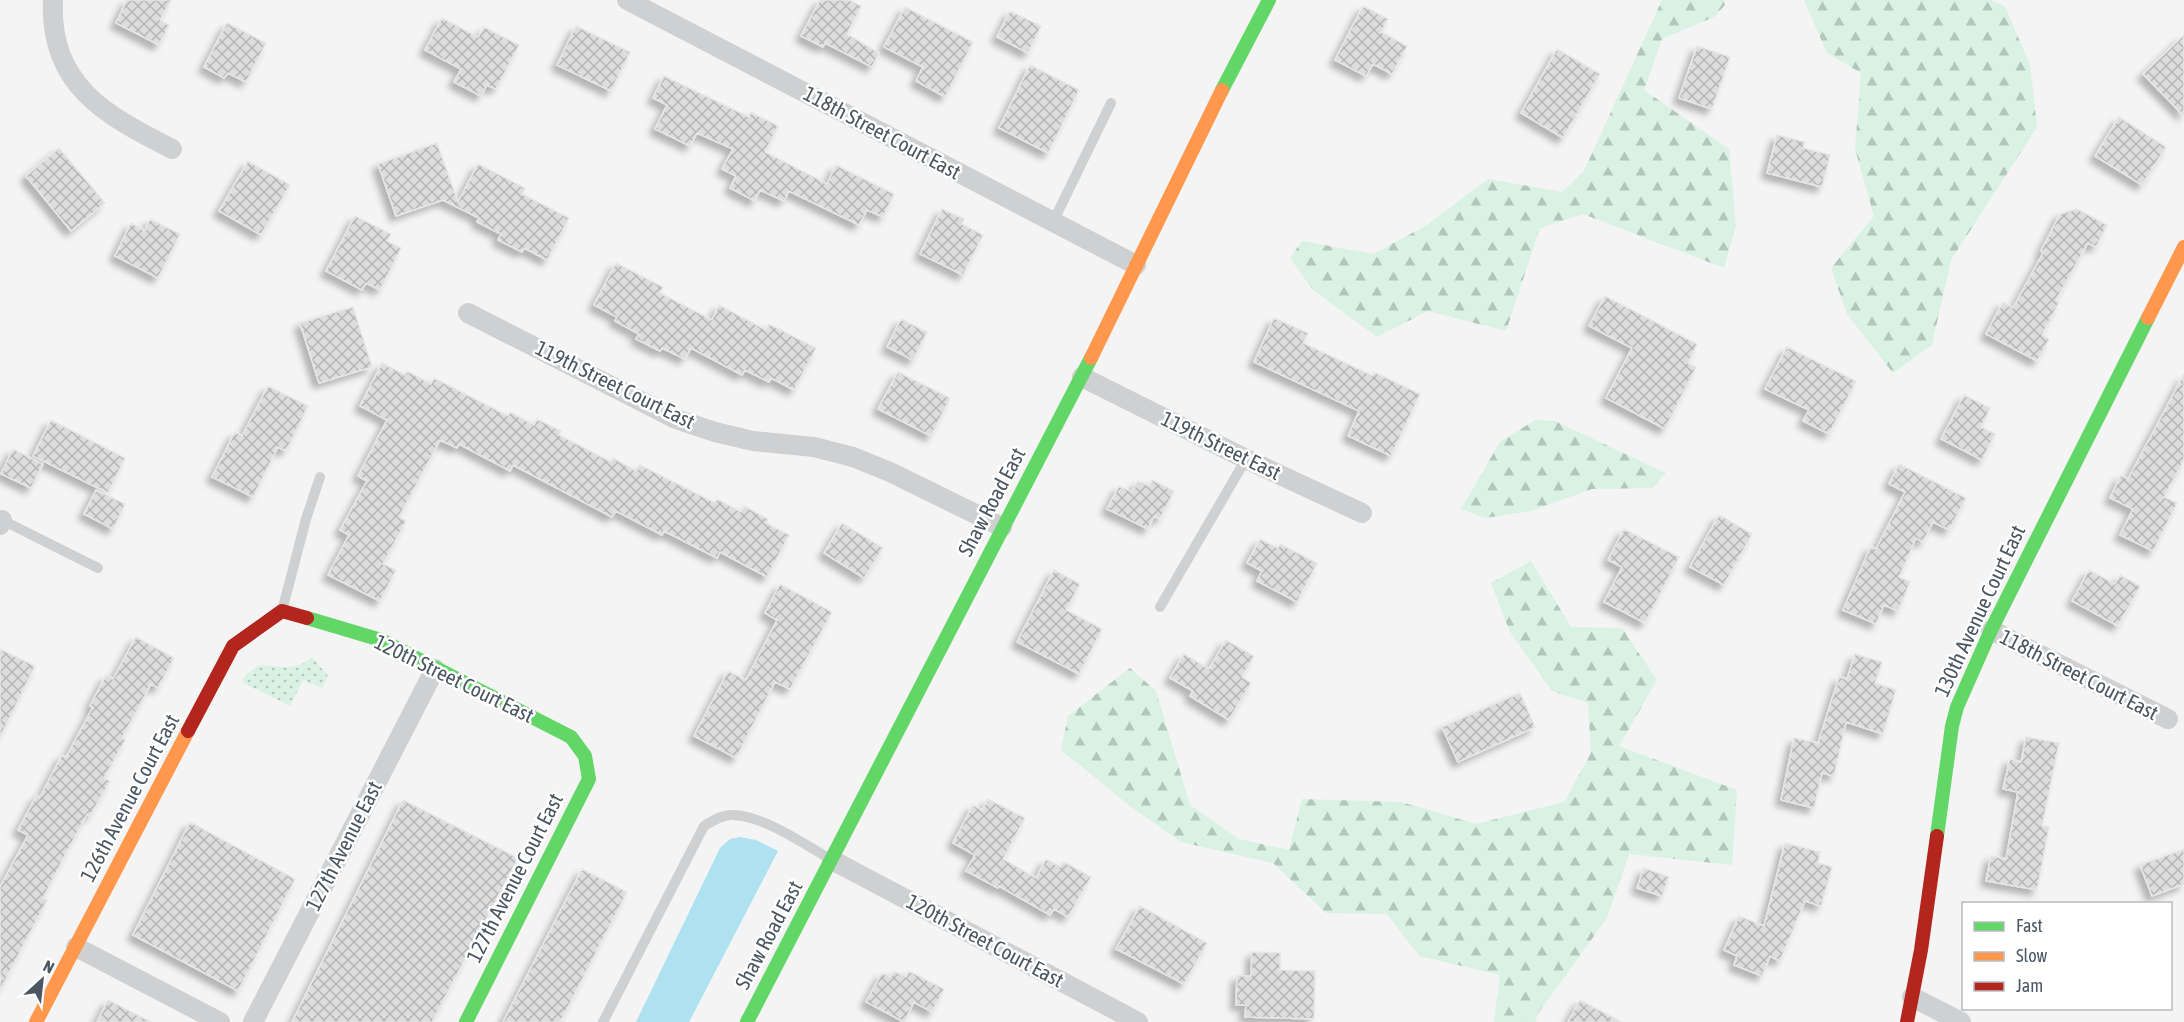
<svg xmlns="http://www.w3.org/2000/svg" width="2184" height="1022" font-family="'Asap Condensed',sans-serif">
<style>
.forest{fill:url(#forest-firs)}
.park{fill:url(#park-dots)}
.water{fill:#aee2f0}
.building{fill:url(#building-cross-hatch);stroke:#e5e6e7;stroke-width:1.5;filter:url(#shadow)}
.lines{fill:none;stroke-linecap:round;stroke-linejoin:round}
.lane{stroke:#ced0d2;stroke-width:10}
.street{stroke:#ced0d2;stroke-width:20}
.fast{stroke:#63d668;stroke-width:14}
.slow{stroke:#ff974d;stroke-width:14}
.jam{stroke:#b3261e;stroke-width:14}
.labels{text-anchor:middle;stroke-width:5;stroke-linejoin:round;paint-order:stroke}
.street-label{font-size:21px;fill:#4a5661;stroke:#fff}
</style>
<defs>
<pattern id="forest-firs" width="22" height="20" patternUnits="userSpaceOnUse" patternTransform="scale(1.5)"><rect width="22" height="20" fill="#d9f2e3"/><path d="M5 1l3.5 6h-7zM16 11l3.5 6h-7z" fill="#b2c7bb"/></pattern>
<pattern id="park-dots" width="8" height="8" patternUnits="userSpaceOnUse" patternTransform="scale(1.5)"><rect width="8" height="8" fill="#d9f2e3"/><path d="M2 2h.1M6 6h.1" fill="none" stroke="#b2c7bb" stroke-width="1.8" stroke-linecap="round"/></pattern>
<pattern id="building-cross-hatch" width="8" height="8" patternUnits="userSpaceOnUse" patternTransform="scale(1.5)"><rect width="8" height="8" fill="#ddddde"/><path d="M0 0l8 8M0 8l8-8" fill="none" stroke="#b5b6b7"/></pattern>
<filter id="shadow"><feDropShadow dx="-5.5" dy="5.5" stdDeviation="3" flood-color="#0004"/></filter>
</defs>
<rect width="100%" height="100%" fill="#f4f4f4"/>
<path class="forest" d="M1662,0H1724L1725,5L1714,17L1662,39L1644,90L1729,149L1736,226L1724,268L1583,214L1540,228L1506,331L1428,311L1377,337L1312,289L1290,258L1302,241L1373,254L1427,225L1488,179L1562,192L1584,171Z
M1804,0H1990L2005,6L2030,65L2037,127L1951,260L1932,345L1893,373L1847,314L1831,268L1874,216L1855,149L1861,73L1827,53Z
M1535,420L1555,421L1666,473L1652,488L1592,489L1531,511L1485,518L1461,509L1500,442Z
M1531,561L1571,627L1622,628L1657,680L1619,746L1737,790L1732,865L1629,854L1607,918L1537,1015L1536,1022H1494L1500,975L1419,956L1387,914L1326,913L1273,863L1181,842L1130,806L1061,750L1068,716L1130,668L1156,691L1190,805L1239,839L1289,850L1302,799L1401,802L1476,824L1564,802L1591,753L1588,703L1552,691L1510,632L1491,583Z"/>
<path class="park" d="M312,657L328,676L322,688L303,680L290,706L241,682L247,674L259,665C278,665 296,673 312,657Z"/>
<path class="water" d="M740,837L756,840L778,851L689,1022H636L720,848L730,839Z"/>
<path class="building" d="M127,0H171L160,20L169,25L159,45L116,23Z
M820,0H849L861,6L847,34L879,53L872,67L825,43L823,47L801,36Z
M1363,6L1388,19L1381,32L1407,46L1392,74L1373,64L1366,76L1335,60Z
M905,7L973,42L945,97L916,81L923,67L884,47Z
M1010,11L1041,26L1028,53L997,37Z
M442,18L478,37L484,27L519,45L496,89L487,85L481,96L454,82L461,69L425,50Z
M227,23L266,43L246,82L228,73L224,78L204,67Z
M576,26L630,52L611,91L557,65Z
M2184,35V116L2143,74Z
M1697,46L1730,57L1712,109L1679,98Z
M1557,49L1600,74L1563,138L1521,113Z
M1030,65L1079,90L1048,153L999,128Z
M664,76L749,117L751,112L778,126L765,152L827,184L836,165L894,194L883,217L867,210L859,225L789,191L784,201L760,190L755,201L730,188L736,176L722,169L733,149L697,133L690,146L655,129L667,105L653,98Z
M2119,117L2166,147L2142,185L2095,156Z
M1777,135L1805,142L1803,148L1830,155L1822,187L1767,173Z
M437,143L458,202L478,164L525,188L522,194L569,218L547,260L524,248L522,252L498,240L501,234L477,222L479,218L443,200L396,216L378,164Z
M59,148L105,203L71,231L26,176Z
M248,161L290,185L261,235L219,211Z
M942,209L964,219L962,224L983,235L963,275L920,254Z
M2077,209L2107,225L2096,247L2088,243L2056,300L2059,302L2042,335L2049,339L2037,361L1986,334L2003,302L2013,308L2043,253L2041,251L2060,214Z
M355,216L391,234L387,241L401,248L380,290L366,283L362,290L326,271Z
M150,219L180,234L158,278L115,256L131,223L145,231Z
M616,263L663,287L660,293L712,320L719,305L766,330L769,324L816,348L794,390L771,378L769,382L745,370L742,375L691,348L685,359L662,348L660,351L636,339L639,334L615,321L617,317L594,305Z
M1605,296L1697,344L1688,363L1696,367L1665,429L1606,398L1632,348L1589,326Z
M353,307L372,367L319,383L300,323Z
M1274,318L1308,333L1303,343L1373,376L1374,372L1420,394L1391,456L1348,436L1359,411L1254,362Z
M901,319L927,332L913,360L887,347Z
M1787,347L1856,381L1829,434L1803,421L1809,410L1765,389Z
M382,363L405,375L407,371L431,384L434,378L508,416L510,412L534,425L537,419L561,431L559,435L611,462L613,458L636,471L640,465L715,503L717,499L741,512L744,506L768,519L766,523L789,535L767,577L720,552L717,558L664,531L662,535L616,511L612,517L513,465L510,471L459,444L457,448L440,440L399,517L406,521L383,564L396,570L380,601L328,575L349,535L340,530L367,481L358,476L387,420L360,406Z
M898,372L950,398L931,436L878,409Z
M2184,374V460L2164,497L2177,503L2153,551L2120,535L2133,509L2110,498L2121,475L2128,479Z
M268,386L308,406L286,451L278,447L253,497L212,477L235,432L242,436Z
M1964,395L1990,408L1981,427L1995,434L1982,460L1941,439Z
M51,420L125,458L108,493L33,456Z
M13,449L43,464L31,488L1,474Z
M1899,464L1966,498L1949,530L1933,522L1923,542L1916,538L1899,577L1910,582L1898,611L1884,605L1876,624L1843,610L1871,546L1876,549L1905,492L1889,484Z
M1152,480L1174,491L1160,519L1154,516L1148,529L1107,509L1119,486L1132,492L1138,481L1149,486Z
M96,490L125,504L113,529L84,514Z
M1719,515L1752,534L1724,585L1690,567Z
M842,523L883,548L864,578L824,553Z
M1624,529L1679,557L1645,623L1604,602L1622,567L1608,560Z
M1260,539L1278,548L1280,544L1317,563L1297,602L1257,581L1262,571L1247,563Z
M1054,570L1080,584L1066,610L1102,629L1079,674L1017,642Z
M2089,570L2115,584L2120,575L2140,586L2118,626L2072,601Z
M780,584L832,612L790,689L775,682L736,758L694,736L728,671L746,680L777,620L765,613Z
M136,637L174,658L158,688L151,684L122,738L125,740L104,778L110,781L90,816L87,814L61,863L43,898L47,900L0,990V887L28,835L18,830L37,795L40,797L62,755L66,757L93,707L90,706L106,675L113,679Z
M1226,640L1254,656L1242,677L1251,683L1229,720L1190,696L1193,691L1170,678L1184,654L1209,669Z
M0,649L35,666L0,737Z
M1855,654L1882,662L1875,683L1896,690L1883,734L1846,722L1834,776L1822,773L1814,808L1781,800L1794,738L1818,743L1839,677L1847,679Z
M1520,693L1535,727L1458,762L1442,727Z
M2026,737L2059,743L2042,826L2049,827L2037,890L1986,881L1991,856L2006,859L2018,792L2003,789L2010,759L2021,762Z
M988,799L1025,818L1003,859L1036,878L1046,859L1060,867L1064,862L1091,877L1068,917L1054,909L1050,915L999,886L998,888L966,871L975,855L953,843L973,805L982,810Z
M403,800L518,858L432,1022H292Z
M190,822L295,879L238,991L133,935Z
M1785,843L1820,852L1818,863L1832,867L1821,906L1805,901L1780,961L1770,956L1762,976L1734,965L1737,956L1724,950L1739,916L1764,926Z
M2184,849V884L2152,896L2140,865Z
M1644,868L1669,877L1662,896L1637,888Z
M582,869L627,892L569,1005L560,1022H503Z
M1140,906L1207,943L1184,984L1116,949Z
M1252,952L1280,953V970L1315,971L1314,1019L1245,1017L1246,1005H1236L1237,976H1251Z
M894,971L906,977L909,971L944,989L932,1012L914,1002L904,1022L866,1002L882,973L891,977Z
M108,1000L151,1022H97Z
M1580,1000L1621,1022H1568Z"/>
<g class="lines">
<path class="lane" d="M1053,222L1111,103
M2,520L98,568
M1160,607L1246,459
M282,611L306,519L320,477
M603,1022L704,826C712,821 723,814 733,815C764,816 804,844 830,859"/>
<path class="street" d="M53,0C49,85 105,115 172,149
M627,0L1136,265
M468,313L676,419L715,432L753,441L814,447L853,457L890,472L1002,527
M1082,377L1246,459L1362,513
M0,525L2,520
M1991,630L2168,719
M832,860L1138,1022
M76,947L220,1022
M1912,997L1961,1022
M253,1022L435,669"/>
<path class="fast" d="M1222,90L1269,0
M307,618L381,640L571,737L585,756L589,779L466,1022
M1937,836L1952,726L1957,707L1991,630L2148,318
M747,1022L1091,358"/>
<path class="slow" d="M2148,318L2184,247
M1091,358L1222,90
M36,1022L188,731"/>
<path class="jam" d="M188,731L233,646L282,611L307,618
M1907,1022L1921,950L1937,836"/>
</g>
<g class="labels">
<g class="street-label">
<text transform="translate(882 133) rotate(28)" y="7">118th Street Court East</text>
<text transform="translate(615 385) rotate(26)" y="7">119th Street Court East</text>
<text transform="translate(1221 446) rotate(26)" y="7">119th Street East</text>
<text transform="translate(992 502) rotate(-62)" y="7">Shaw Road East</text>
<text transform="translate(1980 611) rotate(-65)" y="7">130th Avenue Court East</text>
<text transform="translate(2079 675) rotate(27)" y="7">118th Street Court East</text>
<text transform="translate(454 679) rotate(26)" y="7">120th Street Court East</text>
<text transform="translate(130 798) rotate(-62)" y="7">126th Avenue Court East</text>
<text transform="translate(344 846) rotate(-63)" y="7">127th Avenue East</text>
<text transform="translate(515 878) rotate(-63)" y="7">127th Avenue Court East</text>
<text transform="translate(769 935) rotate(-62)" y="7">Shaw Road East</text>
<text transform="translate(985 941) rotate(28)" y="7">120th Street Court East</text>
</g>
</g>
<rect x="1962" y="902" width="210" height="108" fill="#ffffff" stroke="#b7bbc0" stroke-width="1.5"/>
<rect x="1974" y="922" width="30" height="9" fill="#63d668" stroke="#b7bbc0" stroke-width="1.5"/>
<text x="2016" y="932" font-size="18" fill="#4a5661">Fast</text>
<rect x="1974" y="952" width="30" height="9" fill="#ff974d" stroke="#b7bbc0" stroke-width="1.5"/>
<text x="2016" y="962" font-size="18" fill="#4a5661">Slow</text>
<rect x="1974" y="982" width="30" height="9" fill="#b3261e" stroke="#b7bbc0" stroke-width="1.5"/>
<text x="2016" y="992" font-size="18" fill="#4a5661">Jam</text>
<g transform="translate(42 980) rotate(27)" stroke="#ffffff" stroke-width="4.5" paint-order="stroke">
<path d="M0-4.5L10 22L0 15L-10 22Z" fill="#4a5661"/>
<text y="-9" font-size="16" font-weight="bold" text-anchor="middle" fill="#4a5661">N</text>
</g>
</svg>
